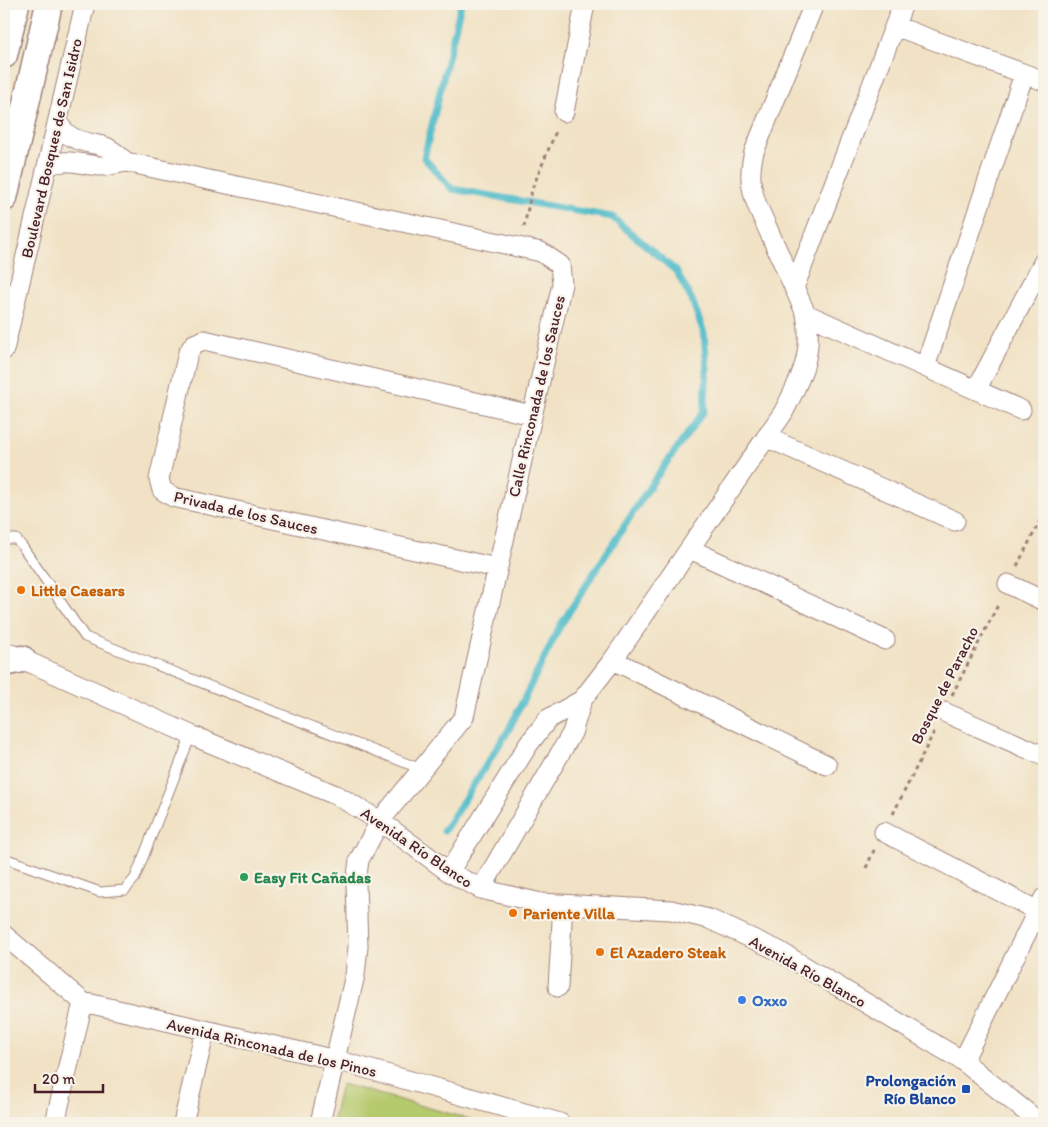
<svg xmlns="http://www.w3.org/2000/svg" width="1048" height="1127" font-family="Itim,sans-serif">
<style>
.green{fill:#b5c96d;stroke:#80744c}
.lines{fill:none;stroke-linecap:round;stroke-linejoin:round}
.stream{stroke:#4ebbc9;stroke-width:7}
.lane-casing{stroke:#9e8078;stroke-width:11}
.street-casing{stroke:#9e8078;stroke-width:21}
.secondary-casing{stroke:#9e8078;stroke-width:29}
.path{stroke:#9e8078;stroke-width:3;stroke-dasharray:4 4;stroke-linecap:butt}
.lane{stroke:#fff;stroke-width:9}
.street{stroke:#fff;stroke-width:19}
.secondary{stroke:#fff;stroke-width:26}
.food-dot{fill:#e8710a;stroke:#f7f3e8;stroke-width:2}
.leisure-dot{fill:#2e9e5b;stroke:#f7f3e8;stroke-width:2}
.shop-dot{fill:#3f7fe0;stroke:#f7f3e8;stroke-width:2}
.transit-dot{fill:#1a4fb4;stroke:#f7f3e8;stroke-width:2}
.labels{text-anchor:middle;stroke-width:4.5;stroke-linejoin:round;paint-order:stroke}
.street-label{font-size:16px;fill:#4a1f2b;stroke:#f7f3e8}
.food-label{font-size:16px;font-weight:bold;fill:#c56008;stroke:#f7f3e8;text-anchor:start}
.leisure-label{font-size:16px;font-weight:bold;fill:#27864d;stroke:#f7f3e8;text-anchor:start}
.shop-label{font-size:16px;font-weight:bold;fill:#366cbe;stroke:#f7f3e8;text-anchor:start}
.transit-label{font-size:16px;font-weight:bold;fill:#164399;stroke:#f7f3e8;text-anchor:end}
</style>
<rect width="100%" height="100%" fill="#f7f3e8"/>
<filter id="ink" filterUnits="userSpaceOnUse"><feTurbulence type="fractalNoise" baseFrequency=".02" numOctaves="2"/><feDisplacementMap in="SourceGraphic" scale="10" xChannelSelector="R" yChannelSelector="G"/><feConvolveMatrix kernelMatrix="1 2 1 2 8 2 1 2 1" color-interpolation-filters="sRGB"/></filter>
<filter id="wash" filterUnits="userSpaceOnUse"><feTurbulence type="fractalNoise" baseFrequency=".0096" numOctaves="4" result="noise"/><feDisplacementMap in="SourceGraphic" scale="20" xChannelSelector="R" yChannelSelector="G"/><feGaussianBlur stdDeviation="1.12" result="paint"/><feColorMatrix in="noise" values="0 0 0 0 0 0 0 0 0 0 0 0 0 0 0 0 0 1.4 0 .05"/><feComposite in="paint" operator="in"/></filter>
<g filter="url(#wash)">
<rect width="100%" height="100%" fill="#f1e2c5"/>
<path class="green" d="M341,1084H342L484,1123H332Z"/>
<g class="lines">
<path class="stream" d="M444,831L508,731L560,626L652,483L704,411L707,370L704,333L692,300L676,271L612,217L452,189L424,158L461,4"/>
</g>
</g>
<g filter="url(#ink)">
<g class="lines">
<g class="lane-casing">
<path id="lane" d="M4,539H16L22,546L85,637L421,769
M4,858L100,892L125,890L135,878L191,735"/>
</g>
<g class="street-casing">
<path id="street" d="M895,26L1044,81
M564,112L585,4
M58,122C69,143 86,141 106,147C113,150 120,157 126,162
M47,166C70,156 84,167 106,166C112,165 119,163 126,162L541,252L560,265L562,284L464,717L380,821L359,860L356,883L358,947L355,975L320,1123
M794,288L903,4
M806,314L1021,410
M4,350L85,4
M925,367L1024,74
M976,390L1044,261
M766,437L955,521
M690,549L885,640
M497,568L173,497L162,490L159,479L188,353L194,344L204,340L532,415
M1008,584L1044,601
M11,654L191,735L338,796L380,821L449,872L481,889L541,903L671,910L709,919L777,950L963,1061L1040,1123
M613,660L827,765
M944,712L1044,756
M884,832L1038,911
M449,872L528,745L548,719L582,700
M481,889L572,733L582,700L613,660L783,413C801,378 814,354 806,314L757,205C750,186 749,172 754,152L814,4
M4,935L83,1002L336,1060L560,1123
M558,987L563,905
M963,1061L1044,898
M55,1123L83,1002
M183,1123L205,1031"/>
</g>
<g class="secondary-casing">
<path id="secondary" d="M4,55L16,4
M4,198L49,4
M4,663L22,659"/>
</g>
<path class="path" d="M524,227L532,189L557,129
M1017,566L1044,513
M952,695L999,603
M893,814L935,730
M866,868L875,848"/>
<use href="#lane" class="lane"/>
<use href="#street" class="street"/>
<use href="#secondary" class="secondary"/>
</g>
</g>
<g class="food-dot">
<circle cx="21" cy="590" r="5"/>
<circle cx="513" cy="913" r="5"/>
<circle cx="600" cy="952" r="5"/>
</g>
<circle class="leisure-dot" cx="244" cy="877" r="5"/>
<circle class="shop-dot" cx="742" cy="1000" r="5"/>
<rect class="transit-dot" x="961" y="1084" width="10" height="10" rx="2.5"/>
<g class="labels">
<g class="street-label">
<text transform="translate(51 148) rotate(-77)" y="6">Boulevard Bosques de San Isidro</text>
<text transform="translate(536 396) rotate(-77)" y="6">Calle Rinconada de los Sauces</text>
<text transform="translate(246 512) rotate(13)" y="6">Privada de los Sauces</text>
<text transform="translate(944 685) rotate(-63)" y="6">Bosque de Paracho</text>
<text transform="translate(417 847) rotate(34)" y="6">Avenida Río Blanco</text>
<text transform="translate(808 971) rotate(29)" y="6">Avenida Río Blanco</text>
<text transform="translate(272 1047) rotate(13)" y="6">Avenida Rinconada de los Pinos</text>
</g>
<g class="food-label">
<text x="31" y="596">Little Caesars</text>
<text x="523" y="919">Pariente Villa</text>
<text x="610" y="958">El Azadero Steak</text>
</g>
<g class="leisure-label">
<text x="254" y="883">Easy Fit Cañadas</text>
</g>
<g class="shop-label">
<text x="752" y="1006">Oxxo</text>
</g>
<g class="transit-label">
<text x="956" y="1086">Prolongación<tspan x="956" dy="18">Río Blanco</tspan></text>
</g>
</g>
<rect width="1048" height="1127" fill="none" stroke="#f7f3e8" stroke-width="20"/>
<path d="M35 1084v8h68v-8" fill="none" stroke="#4a1f2b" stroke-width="2.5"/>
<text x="42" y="1084" font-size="15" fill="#4a1f2b" stroke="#f7f3e8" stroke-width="4" paint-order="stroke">20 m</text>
</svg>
